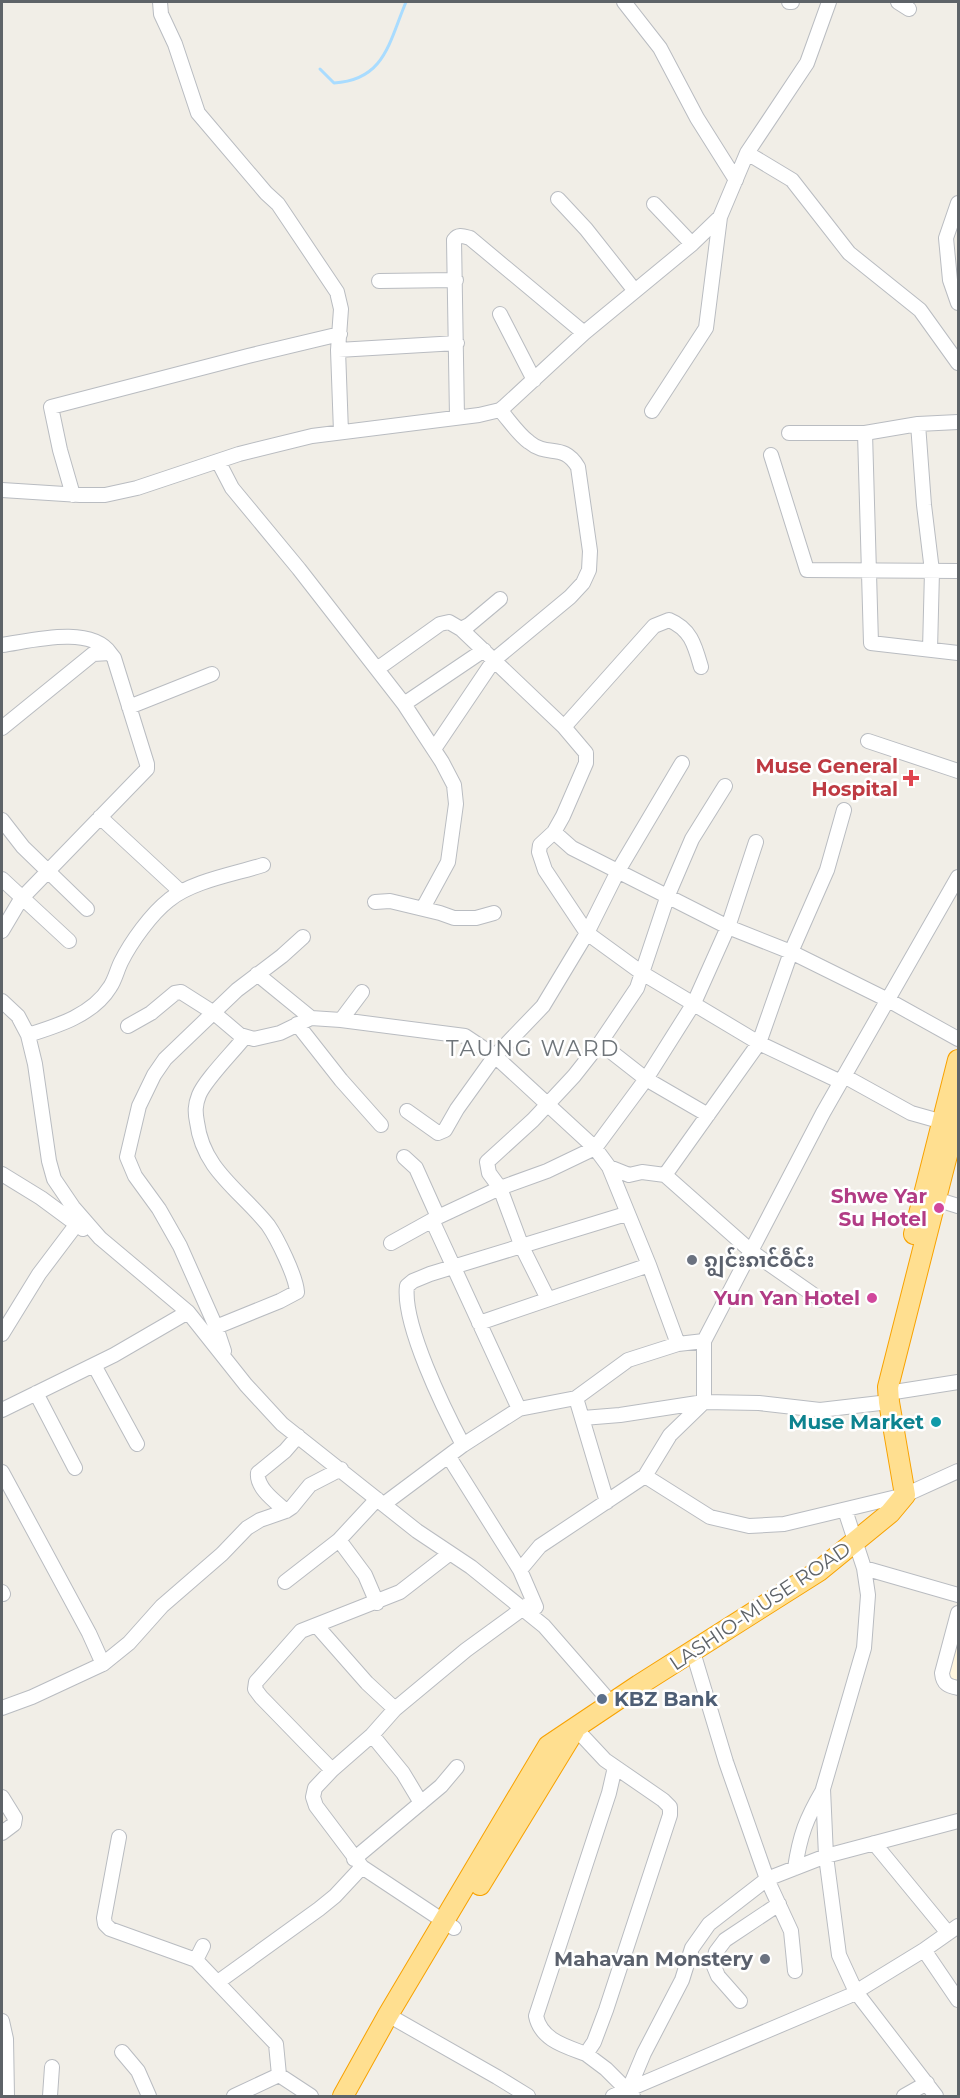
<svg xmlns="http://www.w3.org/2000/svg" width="960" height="2098" font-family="Montserrat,'Noto Sans Myanmar',sans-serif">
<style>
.commercial{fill:#fff6de}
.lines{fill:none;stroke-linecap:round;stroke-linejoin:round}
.stream{stroke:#a9dcff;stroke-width:3}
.minor-casing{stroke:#b9bcc1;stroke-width:16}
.highway-casing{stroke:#f8a200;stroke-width:22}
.minor{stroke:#fff;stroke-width:14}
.highway{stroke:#ffdf90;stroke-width:20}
.health-dot{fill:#e0444e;stroke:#fff;stroke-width:2}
.hotel-dot{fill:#d1479c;stroke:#fff;stroke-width:2}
.worship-dot{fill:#6b7280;stroke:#fff;stroke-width:2}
.culture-dot{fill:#0f9aa8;stroke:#fff;stroke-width:2}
.service-dot{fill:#5c6f8a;stroke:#fff;stroke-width:2}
.labels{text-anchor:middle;stroke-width:5;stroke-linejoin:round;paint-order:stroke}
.health-label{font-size:20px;font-weight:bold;fill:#be3a42;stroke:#fff;text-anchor:end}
.hotel-label{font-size:20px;font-weight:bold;fill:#b23c85;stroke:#fff;text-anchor:end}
.worship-label{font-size:20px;font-weight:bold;fill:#5b616d;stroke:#fff;text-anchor:start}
.culture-label{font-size:20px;font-weight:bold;fill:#0d838f;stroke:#fff;text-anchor:end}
.street-label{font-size:20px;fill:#5e6368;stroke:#fff}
.service-label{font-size:20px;font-weight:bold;fill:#4e5e75;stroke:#fff;text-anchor:start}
.quarter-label{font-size:22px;letter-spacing:1.5px;fill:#6f757a;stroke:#fff}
</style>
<rect width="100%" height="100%" fill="#f1eee7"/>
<path class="commercial" d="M958,1622V1682L945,1679Z"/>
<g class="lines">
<path class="stream" d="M320,69L334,83C385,80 389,42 406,2"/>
<g class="minor-casing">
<path id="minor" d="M160,2L161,14L175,44L198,113L266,193L278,204L337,292L341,309L338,350L341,432
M624,2L660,48L697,118L736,180
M789,2H792
M898,2L909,9
M747,153L792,180L849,253L920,310L958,363
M558,199L586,229L635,291
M958,203L946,238L950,280L958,303
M654,204L692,244
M379,281L456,280
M500,314L534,380
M338,350L457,343
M652,411L706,328L720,217
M457,417L454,240C458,234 463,236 470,238L584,333
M918,424L924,505L932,571L930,650
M789,433H865L918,424L958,422
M865,433L871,643L958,653
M771,455L807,570L958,571
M218,461L232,488L299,569L404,704L442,762L454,785L456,804L448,862L423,908
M2,490L80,495H105L137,488L239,454L312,436L479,415L500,410L505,406L584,333L692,244L720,217L747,153L807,63L829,2
M73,495L60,450L51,407L248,356L340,334
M461,629L564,727L586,753V763L563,816L554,832L540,845L539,852L545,870L587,933L642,973L759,1043L841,1082
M2,645C31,641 90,625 110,653
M377,669L440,624L449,622L461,629L469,625L500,599
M404,704L484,650
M129,707L212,674
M564,727L654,626L669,620C691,629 695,646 701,667
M2,728L93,654L110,653L114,658L147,764V769L21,899L2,931
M868,741L958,771
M434,749L494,660L570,597L583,583L589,570L590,551L578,467C563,442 548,458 529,442C518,434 509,420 500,410
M100,817L181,892
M2,820L23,847L87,909
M554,832L572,848L728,927L791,952L888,1000L958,1039
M2,879L69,941
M375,902L390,901L440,913L454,918H476L494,913
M257,974L311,1018
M2,1001L18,1016L28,1035L35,1064L49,1161L54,1179L73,1207L100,1238L188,1312L246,1385L282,1424L417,1531L471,1567L544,1626L612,1704
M341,1020L362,992
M297,1024L341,1080L381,1125
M128,1026L151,1013L175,993L181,992L214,1013L240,1035L254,1039L280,1033L311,1018L341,1020L465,1036L495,1056L595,1148L609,1167L649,1265L678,1344
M28,1035C57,1026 93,1015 110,987C115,980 117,970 121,962C131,942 151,914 169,900C192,881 235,874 263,865
M600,1043L646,1079L708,1115
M844,1076L911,1113L943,1122
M407,1111L438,1133L445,1130L457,1109L495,1056L543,1006L587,933L618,871L682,763
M404,1157L416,1168L438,1217
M609,1167L629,1175L642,1172L665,1175L752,1252L821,1300
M2,1174L41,1198L83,1229
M665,1175L759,1043L791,952L827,870L844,810
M929,1197L958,1206
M432,1220L519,1409
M391,1243L438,1217L500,1188L547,1171L595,1148L646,1079L694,1003L728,927L756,842
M548,1299L522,1247L500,1188L489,1173L487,1162L533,1120L574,1076L600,1043L637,988L668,895L692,839L725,786
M479,1323L649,1265
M216,1327L280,1301L297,1292C296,1276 277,1238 268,1225C240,1190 203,1170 197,1122C195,1112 195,1105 199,1095C205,1080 233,1052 244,1038
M2,1334L39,1274L76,1225
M224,1351L216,1327L180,1246L159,1209L135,1176L127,1157L139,1106L154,1075L165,1059L237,990L282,956L303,937
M94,1365L137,1444
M36,1393L75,1468
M888,1393L958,1382
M576,1398L607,1502
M2,1410L114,1355L188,1312
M583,1418L620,1415L704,1402L759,1403L820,1410L889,1402
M463,1445C445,1411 402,1324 407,1286L413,1281L430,1274L626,1214
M449,1457L520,1570L536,1607
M2,1472L89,1633L103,1664
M645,1476L710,1517L749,1526L784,1524L905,1495L958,1471
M384,1504L463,1445L519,1409L576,1398L628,1360L678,1344L704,1341
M845,1510L864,1568L868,1595L864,1648L823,1789L826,1856L839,1955L856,1992L936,2096
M286,1511C276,1502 256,1488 258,1473L285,1451L298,1436
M339,1540L365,1575L377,1603
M864,1568L958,1595
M520,1570L540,1546L645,1476L670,1435L704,1402V1341L823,1113L958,877
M285,1582L339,1540L377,1499
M2,1592L3,1594
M958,1613L942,1673C943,1684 948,1686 958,1688
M316,1625L367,1683L395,1709
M693,1652L726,1762L767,1879L791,1931L795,1971
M2,1708L32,1697L103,1664L129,1643L162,1606L222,1554L247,1528L260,1520L286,1511L292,1507L310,1485L341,1469
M576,1729L605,1760L663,1800L670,1807V1815L606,2010L594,2042L586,2054C565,2046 541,2040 536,2016L609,1793L615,1767
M372,1735L403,1773L421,1803
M332,1770L261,1697L255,1689L256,1682L301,1631L400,1592L449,1554
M2,1797L15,1818L14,1824L2,1833
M119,1837L104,1918L105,1924L110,1929L196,1960
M874,1843L948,1933
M354,1859L441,1786L457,1767
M795,1868C800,1835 806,1819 823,1790
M454,1928L362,1867L316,1806L313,1797L315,1788L332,1770L372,1735L395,1709L466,1650L533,1601
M203,1946L196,1960L276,2044L279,2075L311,2096
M924,1950L958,2000
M218,1982L319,1909L335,1896L362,1867
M740,2001L718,1976L713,1964L716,1952L725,1940L779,1904
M388,2015L497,2077L528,2096
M2,2021L6,2039L7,2096
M122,2052L138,2071L149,2096
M586,2054L606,2069L633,2096
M50,2096L52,2067
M234,2096L279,2075
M613,2096L849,1996L924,1950L958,1926
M626,2096L644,2053L682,1980L692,1948L709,1924L767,1879L826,1856L958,1821
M904,2096L927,2083"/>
</g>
<g class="highway-casing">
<path id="highway" d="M914,1234L958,1060
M480,1885L574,1731
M343,2096L388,2015L548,1746L639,1685L819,1571L890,1513L905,1495L889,1402L888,1387L958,1112"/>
</g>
<use href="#minor" class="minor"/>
<use href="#highway" class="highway"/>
</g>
<path class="health-dot" d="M908 769h6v6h6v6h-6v6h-6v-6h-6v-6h6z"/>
<g class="hotel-dot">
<circle cx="939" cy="1208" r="6"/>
<circle cx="872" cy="1298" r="6"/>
</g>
<g class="worship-dot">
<circle cx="692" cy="1260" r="6"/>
<circle cx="765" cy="1959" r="6"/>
</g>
<circle class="culture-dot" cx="936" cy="1422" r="6"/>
<circle class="service-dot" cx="602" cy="1699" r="6"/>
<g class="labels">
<g class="health-label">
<text x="898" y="773">Muse General<tspan x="898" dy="23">Hospital</tspan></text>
</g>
<g class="hotel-label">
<text x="927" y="1203">Shwe Yar<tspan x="927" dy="23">Su Hotel</tspan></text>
<text x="860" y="1305">Yun Yan Hotel</text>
</g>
<g class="worship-label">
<text x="704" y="1267">ၵျွင်းၵၢင်ဝဵင်း</text>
<text x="753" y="1966" text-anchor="end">Mahavan Monstery</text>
</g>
<g class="culture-label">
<text x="924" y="1429">Muse Market</text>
</g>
<g class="street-label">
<text transform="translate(760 1606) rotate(-34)" y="7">LASHIO-MUSE ROAD</text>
</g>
<g class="service-label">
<text x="614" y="1706">KBZ Bank</text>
</g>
<g class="quarter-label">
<text x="533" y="1056">TAUNG WARD</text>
</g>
</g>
<rect width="960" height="2098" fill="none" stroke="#5e6368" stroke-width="6"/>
</svg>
